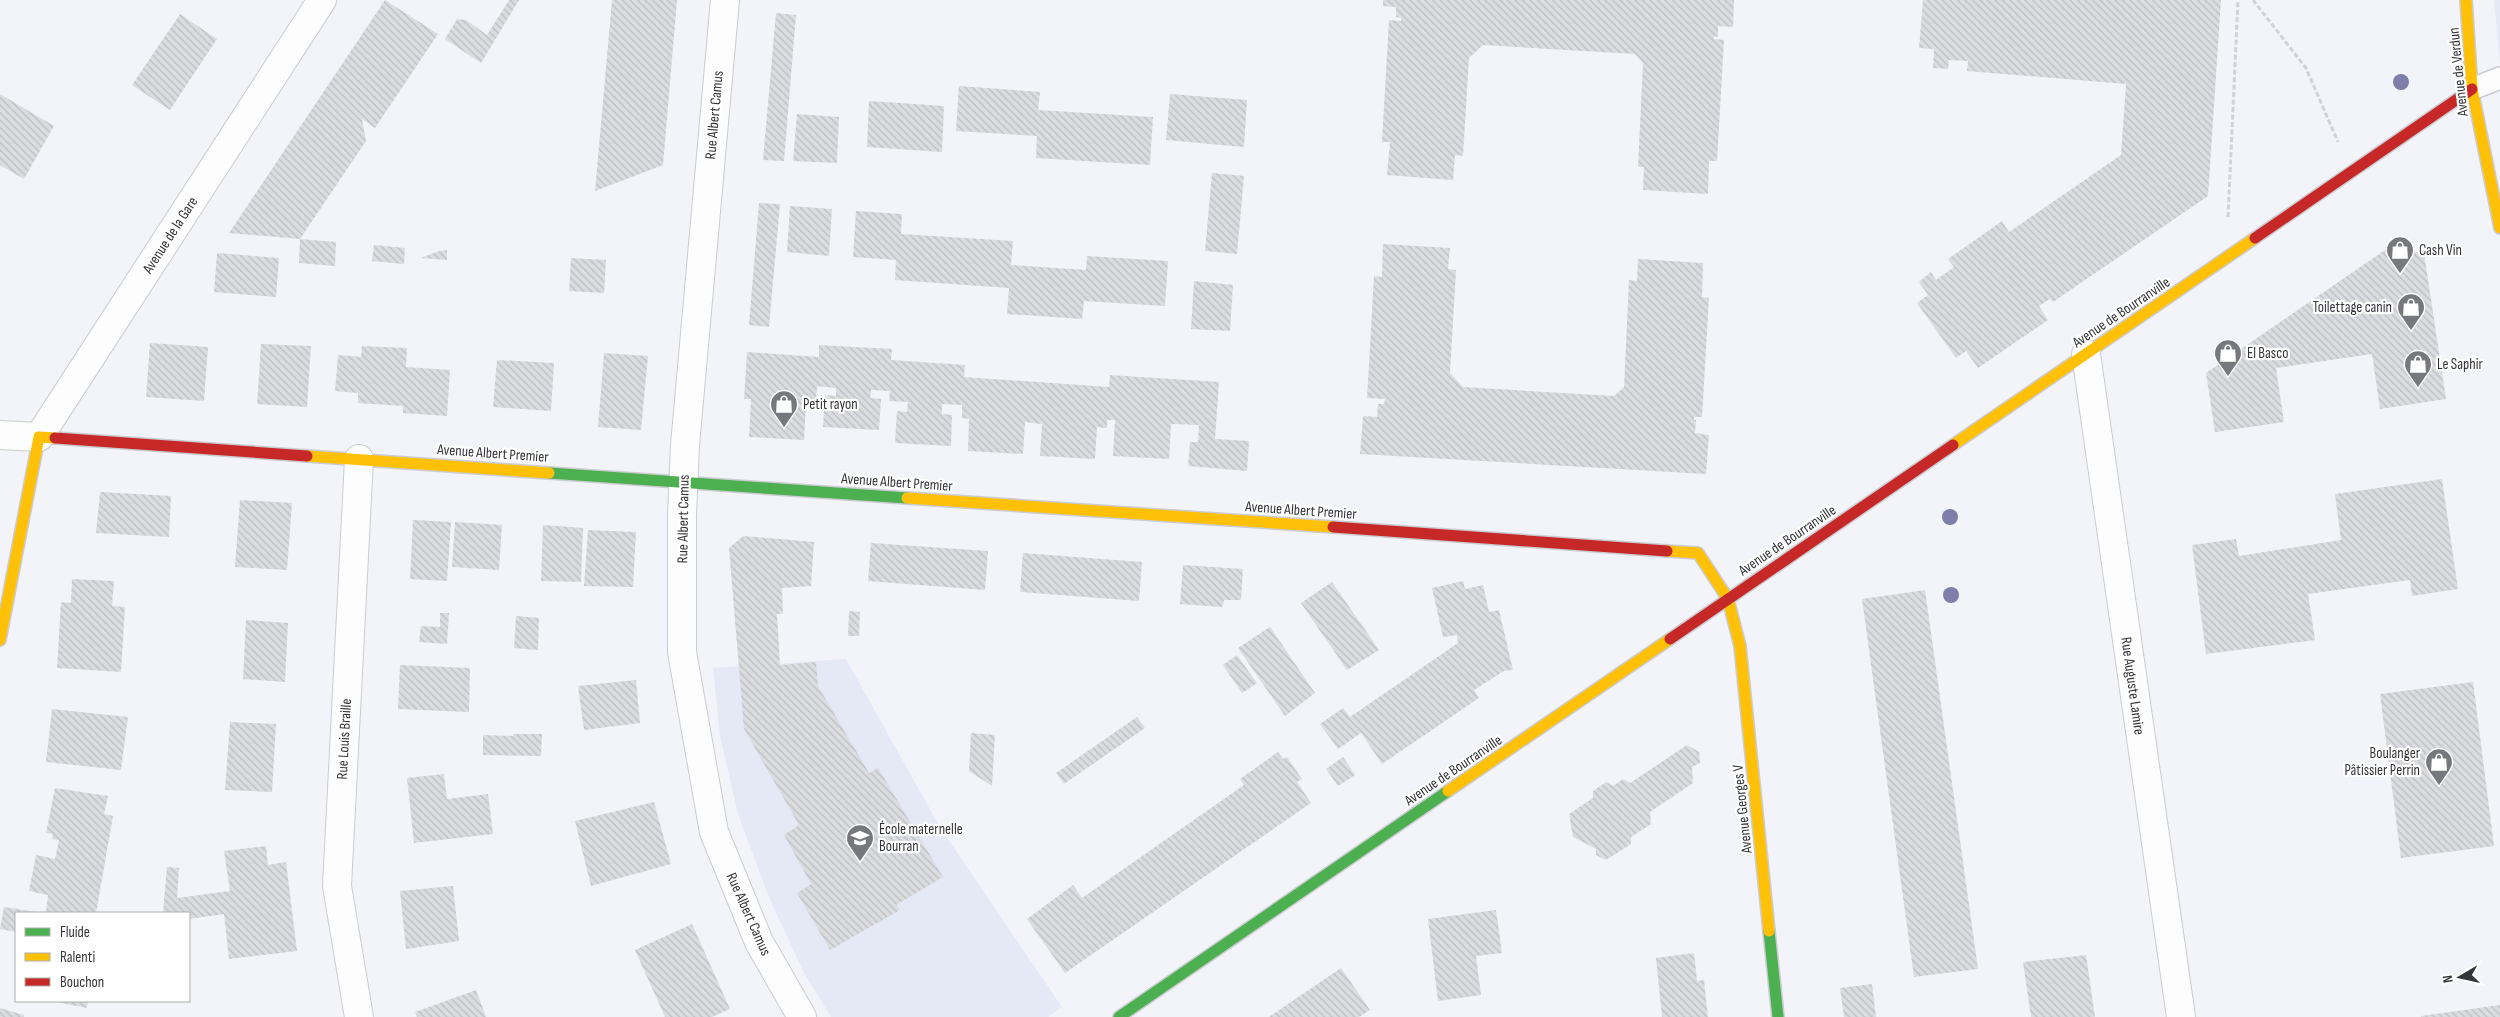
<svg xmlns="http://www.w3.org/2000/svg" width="2500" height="1017" font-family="'Sofia Sans Condensed',sans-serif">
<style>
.built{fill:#e5e9f6}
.building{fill:url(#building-back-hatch)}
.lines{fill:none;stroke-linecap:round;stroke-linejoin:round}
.lane-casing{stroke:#cbccd1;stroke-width:24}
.street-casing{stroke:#cbccd1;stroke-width:30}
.fast-casing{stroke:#cbccd1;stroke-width:14}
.slow-casing{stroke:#cbccd1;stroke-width:14}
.jam-casing{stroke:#cbccd1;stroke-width:14}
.path{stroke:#d2d2d4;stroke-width:3;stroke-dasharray:5 2.5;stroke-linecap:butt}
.lane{stroke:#fdfdfe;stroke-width:21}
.street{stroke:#fdfdfe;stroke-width:28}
.fast{stroke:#4caf50;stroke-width:11}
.slow{stroke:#ffc107;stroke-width:11}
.jam{stroke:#c62828;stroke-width:11}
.tree{fill:#7d7ea9}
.labels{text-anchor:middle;stroke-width:4.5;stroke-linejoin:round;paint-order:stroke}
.street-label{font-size:15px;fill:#343539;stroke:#fff}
.poi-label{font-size:15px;fill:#343539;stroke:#fff;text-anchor:start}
</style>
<defs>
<pattern id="building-back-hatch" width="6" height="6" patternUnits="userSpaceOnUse" patternTransform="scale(1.25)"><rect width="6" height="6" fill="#dbdce0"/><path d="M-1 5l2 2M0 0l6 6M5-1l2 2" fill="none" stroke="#bdbdc1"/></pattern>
</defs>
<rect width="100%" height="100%" fill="#f2f4fa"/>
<path class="built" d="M2494,0H2500V64Z
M846,659L941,829L1062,1007L1048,1017H831L804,973L768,895L738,814L720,736L713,668Z"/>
<path class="building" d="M385,0L438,34L375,128L362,119L366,141L300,239L336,242L335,266L299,263L300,239L229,233Z
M509,0H519L481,63L445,39L457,19L466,20L487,35Z
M612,0H677L663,165L595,191Z
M1383,0H1734L1733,27L1718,26V37L1714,36V39L1724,40L1717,161H1709L1708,194L1643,190L1644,167H1638L1643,63L1635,54L1483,45L1469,58L1463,156L1455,155L1453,180L1387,175L1390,142H1382L1389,20L1401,21V18L1396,17V7L1383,6Z
M1923,0H2221L2208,196L2053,302L2050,299L2039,306L2048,320L1978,368L1966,351L1956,358L1917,303L1928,295L1919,282L1931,272L1936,280L1954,267L1948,259L2002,221L2009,232L2121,155L2126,84L1967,71L1968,61L1949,60L1948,69L1933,68L1934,49L1919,48Z
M776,13L796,15L784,161L763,160Z
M180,14L217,39L170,110L132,85Z
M959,86L1040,92L1038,110L1153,117L1150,165L1036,158L1037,136L956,131Z
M0,94L54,126L24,179L0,165Z
M1170,94L1247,100L1244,147L1166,140Z
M869,101L944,106L942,152L867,147Z
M797,114L839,117L837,163L793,161Z
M1212,173L1244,176L1237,254L1205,251Z
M759,203L780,204L769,327L749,325Z
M790,206L832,209L829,256L787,252Z
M856,211L902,214L901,234L1013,241L1011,265L1086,270L1087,256L1168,261L1165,306L1084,301L1082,319L1007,314L1009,288L895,280L896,260L853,257Z
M1383,244L1450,248L1448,269L1456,270L1450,373L1463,387L1614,396L1624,387L1629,280L1637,281L1638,259L1703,263L1702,297L1709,298L1702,417H1694V420H1696L1695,433L1709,435L1706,474L1360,454L1363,416L1377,417L1378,404H1384L1385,399L1367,398L1374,276L1382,277Z
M374,245L405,248L404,264L372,261Z
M2388,248L2424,253L2446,399L2380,409L2372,354L2276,368L2284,422L2215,432L2206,373Z
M447,250V260L421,258L439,251Z
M217,253L279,258L276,297L214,292Z
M571,258L606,260L604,293L569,291Z
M1194,281L1233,285L1230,331L1191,329Z
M150,343L208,347L204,401L146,397Z
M261,344L311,346L307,407L257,404Z
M819,345L892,349L891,360L965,365L964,377L1109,387L1110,375L1219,382L1215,439L1249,441L1247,471L1188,466L1190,442H1198L1199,425L1171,424L1169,459L1113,456L1115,420H1107V428L1097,427L1095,459L1040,456L1042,424L1025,422L1023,454L968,451L969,419L962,418V405L942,404V414L952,415L951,446L895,443L897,411L907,412L908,402L889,401L890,391L871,390L870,398L881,399L879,430L823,427L825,395L836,396V388L817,386L816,404L806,403L804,440L749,437L751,399H744L747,352L819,357Z
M362,346L407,348L406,367L450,370L447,416L403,413V406L358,403V393L335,391L338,355L361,357Z
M604,353L648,356L641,430L598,427Z
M497,360L554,363L551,411L493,407Z
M2442,479L2458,589L2412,596L2410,580L2308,594L2315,640L2206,654L2192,545L2236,539L2239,556L2341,540L2335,494Z
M100,492L171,496L169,537L96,533Z
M240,500L292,503L287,570L235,567Z
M413,520L451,522L447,581L410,579Z
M455,522L502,525L499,570L452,567Z
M543,525L583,528L581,582L541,581Z
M588,530L636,532L633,587L584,586Z
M743,536L814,542L811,586L782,588L783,614H777L780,665L816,662L818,686L869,773L878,768L943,877L896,905L900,910L830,950L797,893L811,884L784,835L799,825L744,729L729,548Z
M871,543L988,551L985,590L868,581Z
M1023,553L1142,562L1139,601L1020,592Z
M1183,565L1243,569L1241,600H1224L1222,607L1180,604Z
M72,579L114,581L112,606L125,607L121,672L57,668L61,602L71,603Z
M1463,581L1465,589L1483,585L1489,612L1499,610L1513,670L1504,671L1474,690L1479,698L1382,764L1361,733L1338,749L1320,724L1343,708L1350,717L1458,643L1457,635L1443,637L1432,588Z
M1332,582L1379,650L1347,670L1301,603Z
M1925,590L1978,969L1914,977L1862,599Z
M849,611L860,612L859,636H848Z
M440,613H449L447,644L419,642L421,626L440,627Z
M516,616L539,618L538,650L514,648Z
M246,620L288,623L285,682L243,679Z
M1270,627L1315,693L1285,716L1238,648Z
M1237,655L1257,683L1242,693L1223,665Z
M400,665L470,668L469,712L398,709Z
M636,680L640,723L584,730L578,686Z
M2473,682L2494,846L2401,858L2380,694Z
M52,709L128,717L121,770L46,762Z
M1137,717L1145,728L1064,784L1056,773Z
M230,722L276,724L272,792L225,790Z
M971,733L995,735L992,786L969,771Z
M513,734H542L541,756L483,755V735L513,736Z
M1687,745L1699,752L1700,763L1692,767L1693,783L1650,812L1651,824L1631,837V844L1606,860L1596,855V849L1573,837L1569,814L1593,798V791L1606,782L1613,786L1623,779L1630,783Z
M1278,752L1283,759L1287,757L1302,779L1297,782L1311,803L1065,973L1027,919L1073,885L1082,898L1244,785L1240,779Z
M1343,757L1355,775L1338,786L1326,769Z
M444,774L447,799L488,794L493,834L414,843L407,778Z
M55,788L108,796L104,814L113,816L96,913H46L48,895L29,891L36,855L55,859L59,840L52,839L53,834L46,833Z
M654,802L671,864L591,886L575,821Z
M266,846L268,865L286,862L297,951L229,959L224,914L189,919V913H163L167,867L179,868L177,898L230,891L224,851Z
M453,886L459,941L406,949L400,891Z
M4,907L36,912V913H16V932L0,929Z
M1496,910L1502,953L1476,956L1481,995L1438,1001L1428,919Z
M692,924L730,1009L712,1017H665L635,950Z
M1694,953L1697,981L1704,980L1708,1017H1662L1656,958Z
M2086,955L2095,1017H2031L2023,962Z
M1341,968L1370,1010L1359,1017H1269Z
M1872,984L1876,1017H1844L1840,988Z
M476,990L486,1017H417L415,1012Z
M51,1001H88L87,1008Z
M2500,1005V1017H2421V1016Z
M0,1008L24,1015V1017H0Z"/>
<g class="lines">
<g class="lane-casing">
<path id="lane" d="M2472,89L2500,78"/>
</g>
<g class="street-casing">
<path id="street" d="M725,0L685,445L682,515V652L714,832L759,942L802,1017
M2086,354L2181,1017
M0,435L39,437L322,0
M359,1017L337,886L359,459"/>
</g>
<g class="fast-casing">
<path id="fast" d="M549,473L907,498
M1769,931L1778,1017
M1119,1017L1448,791"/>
</g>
<g class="slow-casing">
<path id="slow" d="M2466,0L2472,89L2500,228
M1953,445L2255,238
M307,456L549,473
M907,498L1333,527
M1667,551L1698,553L1728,599L1740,646L1769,931
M0,640L39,437L55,438
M1448,791L1670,639"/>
</g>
<g class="jam-casing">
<path id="jam" d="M2255,238L2472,89
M55,438L307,456
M1333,527L1667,551
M1670,639L1953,445"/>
</g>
<path class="path" d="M2253,0L2306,68L2338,142
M2228,217L2238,0"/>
<use href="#lane" class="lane"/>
<use href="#street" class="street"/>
<use href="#fast" class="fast"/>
<use href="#slow" class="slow"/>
<use href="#jam" class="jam"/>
</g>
<g class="tree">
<circle cx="2401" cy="82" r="8"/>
<circle cx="1950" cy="517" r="8"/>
<circle cx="1951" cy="595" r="8"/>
</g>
<defs>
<g id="shop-pin" transform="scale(1.4375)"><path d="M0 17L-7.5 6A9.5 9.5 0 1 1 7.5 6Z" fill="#76787d" stroke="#fff"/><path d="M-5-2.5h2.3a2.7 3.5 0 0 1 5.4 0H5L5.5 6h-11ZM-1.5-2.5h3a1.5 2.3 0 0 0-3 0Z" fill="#fff"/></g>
<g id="school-pin" transform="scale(1.4375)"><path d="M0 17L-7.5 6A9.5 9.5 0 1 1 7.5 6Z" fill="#76787d" stroke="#fff"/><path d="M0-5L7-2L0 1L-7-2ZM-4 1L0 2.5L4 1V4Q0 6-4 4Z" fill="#fff"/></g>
</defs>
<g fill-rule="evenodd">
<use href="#shop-pin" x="2400" y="250"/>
<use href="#shop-pin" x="2411" y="307"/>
<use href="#shop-pin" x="2228" y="353"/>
<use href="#shop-pin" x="2418" y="364"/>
<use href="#shop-pin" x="784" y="404"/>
<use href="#shop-pin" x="2439" y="762"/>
<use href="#school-pin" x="860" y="838"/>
</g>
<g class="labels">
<g class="street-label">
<text transform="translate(2458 72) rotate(-96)" y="5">Avenue de Verdun</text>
<text transform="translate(714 115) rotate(-85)" y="5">Rue Albert Camus</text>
<text transform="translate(170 235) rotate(-57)" y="5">Avenue de la Gare</text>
<text transform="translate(2121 312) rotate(-34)" y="5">Avenue de Bourranville</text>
<text transform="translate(493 453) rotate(4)" y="5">Avenue Albert Premier</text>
<text transform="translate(897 482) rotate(4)" y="5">Avenue Albert Premier</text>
<text transform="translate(1301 510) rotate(4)" y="5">Avenue Albert Premier</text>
<text transform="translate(683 519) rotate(-89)" y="5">Rue Albert Camus</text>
<text transform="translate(1787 540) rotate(-34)" y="5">Avenue de Bourranville</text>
<text transform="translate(2133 686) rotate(82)" y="5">Rue Auguste Lamire</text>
<text transform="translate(344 739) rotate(-87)" y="5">Rue Louis Braille</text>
<text transform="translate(1453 770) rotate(-34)" y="5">Avenue de Bourranville</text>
<text transform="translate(1742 809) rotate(-96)" y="5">Avenue Georges V</text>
<text transform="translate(749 914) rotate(66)" y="5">Rue Albert Camus</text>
</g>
<g class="poi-label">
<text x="2419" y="255">Cash Vin</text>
<text x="2392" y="312" text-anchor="end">Toilettage canin</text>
<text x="2247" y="358">El Basco</text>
<text x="2437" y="369">Le Saphir</text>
<text x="803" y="409">Petit rayon</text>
<text x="2420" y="758" text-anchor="end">Boulanger<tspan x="2420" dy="17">Pâtissier Perrin</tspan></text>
<text x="879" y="834">École maternelle<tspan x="879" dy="17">Bourran</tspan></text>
</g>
</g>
<rect x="15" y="912" width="175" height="90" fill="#ffffff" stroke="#aeaeb0"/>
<rect x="25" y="928" width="25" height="8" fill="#4caf50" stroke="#aeaeb0"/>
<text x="60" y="937" font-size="15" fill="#343539">Fluide</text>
<rect x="25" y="953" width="25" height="8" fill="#ffc107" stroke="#aeaeb0"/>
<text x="60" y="962" font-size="15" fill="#343539">Ralenti</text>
<rect x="25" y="978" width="25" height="8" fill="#c62828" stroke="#aeaeb0"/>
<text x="60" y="987" font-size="15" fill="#343539">Bouchon</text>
<g transform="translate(2460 977) rotate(261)" stroke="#ffffff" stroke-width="4" paint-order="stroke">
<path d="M0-4L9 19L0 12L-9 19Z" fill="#343539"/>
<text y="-8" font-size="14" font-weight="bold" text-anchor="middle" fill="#343539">N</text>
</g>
</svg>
